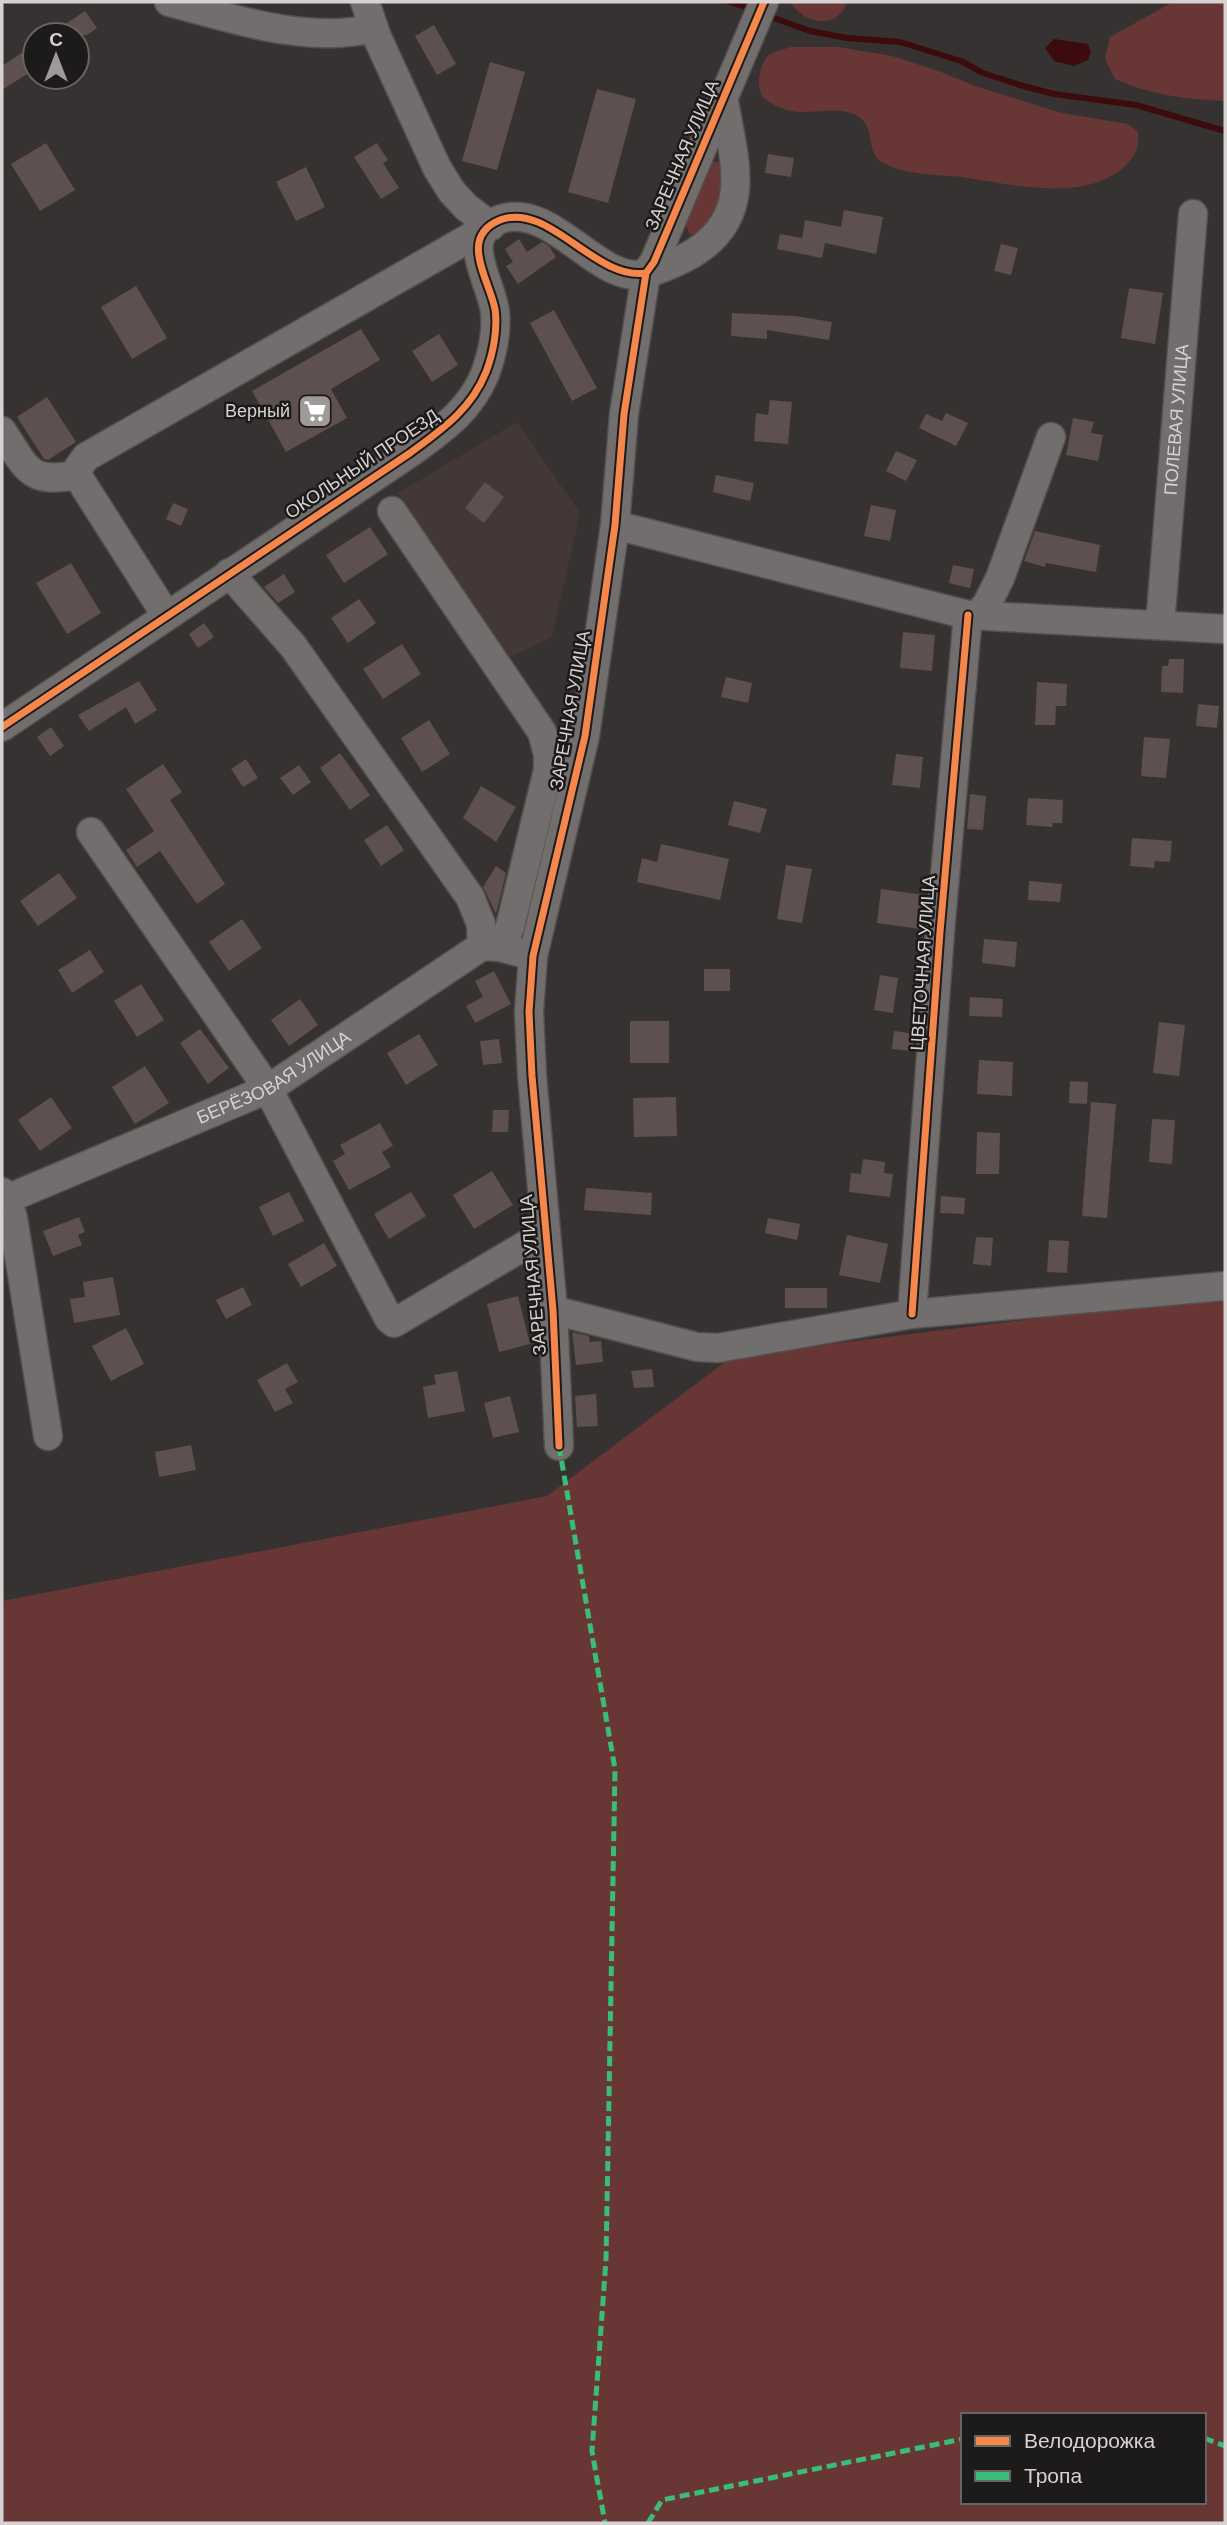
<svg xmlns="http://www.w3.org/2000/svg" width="1227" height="2525" font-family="Barlow,sans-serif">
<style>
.built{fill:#443837}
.green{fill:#683735;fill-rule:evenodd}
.water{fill:#3c0b0d}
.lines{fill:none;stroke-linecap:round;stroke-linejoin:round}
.stream{stroke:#3c0b0d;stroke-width:6}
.building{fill:#5e504f}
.minor-casing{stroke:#524f4f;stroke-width:31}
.minor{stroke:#726e6e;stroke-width:28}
.quiet{stroke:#3abd76;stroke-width:5;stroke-dasharray:10 5;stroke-linecap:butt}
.cycleway-casing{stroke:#1d1a1a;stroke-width:11}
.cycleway{stroke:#f5874c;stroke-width:7}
.labels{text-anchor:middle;stroke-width:5;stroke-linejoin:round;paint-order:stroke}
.street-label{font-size:18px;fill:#d7d2d2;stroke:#1d1a1a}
.poi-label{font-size:18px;fill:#d7d2d2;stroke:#1d1a1a;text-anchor:end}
</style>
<rect width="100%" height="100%" fill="#363232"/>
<path class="built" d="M517,422L580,513L552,637L510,657L398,493Z"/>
<path class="green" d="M790,2H847V3C835,31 805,24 790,2Z
M1173,2H1225V101C1185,99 1151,95 1115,79L1105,59L1110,37Z
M791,47H838L892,56L941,72L975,86L1061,113L1128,124L1138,132C1139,147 1137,154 1126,165C1086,204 1011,184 962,177C935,174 908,176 883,163C862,151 880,123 851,113C831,106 808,116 787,110C781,109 768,102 764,98C754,87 760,61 770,54C776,51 785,49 791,47Z
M712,162H721L730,170L711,227L690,235L685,222L701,178Z
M1225,1295V2523H2V1601L547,1496L733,1356ZM963,2415H1204V2502H963Z"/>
<path class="water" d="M1054,39L1088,44L1091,51L1088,60L1074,66L1054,61L1045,48Z"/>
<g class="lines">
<path class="stream" d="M730,2L755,10
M768,16L810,31L847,38L900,42L961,61L983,73L1023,86L1054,94L1136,105L1225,131"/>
</g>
<path class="building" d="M85,11L97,28L87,35H49Z
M434,25L456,64L437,75L415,36Z
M35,44V69L2,90V66Z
M490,62L525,72L497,170L462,161Z
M597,89L636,99L608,203L568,192Z
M46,143L75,190L40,211L11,164Z
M377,143L388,160L383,163L399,188L381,199L354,157Z
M768,154L794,158L791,177L765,173Z
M306,167L325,207L296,221L276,182Z
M844,210L883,217L876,254L825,243L822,258L777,249L780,234L802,238L805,220L841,227Z
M519,239L527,252L542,242L549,246L556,257L518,284L506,266L513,262L505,249Z
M1001,244L1018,248L1011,275L994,271Z
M136,286L167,338L132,359L101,307Z
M1129,288L1163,293L1155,344L1121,338Z
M554,310L597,388L572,401L530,323Z
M732,313L795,316L832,322L829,340L767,330V339L731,336Z
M361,329L380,360L331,389L347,418L286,452L252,391Z
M439,334L458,365L432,382L412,351Z
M47,397L76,442L48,460L44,459L17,417Z
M770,400L792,402L788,444L754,441L756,413L768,415Z
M946,413L968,423L956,446L919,428L926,414L942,421Z
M1073,418L1094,422L1091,433L1103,435L1098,461L1066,455Z
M896,451L917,460L906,481L886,471Z
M716,475L754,483L750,501L713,492Z
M485,482L504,497L484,523L465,508Z
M173,503L188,509L181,526L166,519Z
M871,505L896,510L890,541L864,536Z
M370,527L388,554L344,583L326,555Z
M1035,531L1100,545L1096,572L1046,563L1045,567L1024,561Z
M71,563L101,613L67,634L36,583Z
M953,565L974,569L970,588L949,583Z
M284,574L295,592L278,603L264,587Z
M359,599L376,623L348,643L331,618Z
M204,623L214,637L198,648L189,634Z
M903,632L935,635L932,671L900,668Z
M402,644L421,674L383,699L363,669Z
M1169,659H1184L1183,693L1161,692L1162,666H1168Z
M726,677L752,683L748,703L721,697Z
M139,681L157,710L135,724L126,707L89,731L78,715Z
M1037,682L1067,684L1066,706H1056L1055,725H1035Z
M1198,704L1219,706L1217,728L1196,726Z
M429,720L450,754L422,772L401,738Z
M51,727L64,746L50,756L37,737Z
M1144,737L1170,739L1166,778L1141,776Z
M340,753L370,795L350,810L320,768Z
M896,754L923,757L920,788L892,785Z
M246,759L258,778L243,787L231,769Z
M163,764L182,792L170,800L225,884L197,904L160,851L137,867L126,850L154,831L126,789Z
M299,765L311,782L293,795L280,778Z
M481,786L516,807L496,842L463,818Z
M970,794L986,796L983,830L967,829Z
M1028,798L1063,800L1062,823H1053L1052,827L1026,825Z
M734,801L767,809L760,833L728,825Z
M387,825L404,850L381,866L364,840Z
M1132,838L1172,841L1170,862L1155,861L1154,868L1130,866Z
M661,844L729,859L720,900L637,882L642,858L657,862Z
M786,865L812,869L802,923L777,919Z
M496,866L506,873L496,914L483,887Z
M59,873L77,898L38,926L20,901Z
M1029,881L1062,884L1060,902L1028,900Z
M881,889L924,895L920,929L877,923Z
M242,919L262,948L229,971L209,942Z
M984,939L1017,942L1015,967L982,963Z
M90,950L104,972L72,993L58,970Z
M704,969H730V991H704Z
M494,971L511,1004L475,1023L466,1006L483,997L475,981Z
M880,975L898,978L893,1013L874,1010Z
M141,984L164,1020L137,1037L114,1001Z
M970,997L1003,999L1002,1017L969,1016Z
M300,999L318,1025L289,1046L271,1020Z
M630,1021H669V1063H630Z
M1159,1022L1185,1025L1179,1076L1153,1073Z
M200,1029L229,1068L208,1084L180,1043Z
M894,1031L915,1034L912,1051L892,1049Z
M419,1034L438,1065L406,1085L387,1053Z
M499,1039L502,1063L483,1065L480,1041Z
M979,1060L1013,1062L1012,1096L977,1094Z
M145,1066L169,1103L135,1124L112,1087Z
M1070,1081L1088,1082L1087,1104L1069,1103Z
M51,1097L72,1128L40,1151L18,1120Z
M676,1097L677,1136L634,1137L633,1098Z
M1091,1102L1116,1104L1107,1218L1082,1216Z
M493,1110H509L508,1132H492Z
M1152,1119L1175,1120L1172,1164L1149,1162Z
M380,1123L393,1146L382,1152L391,1167L349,1190L333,1161L345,1154L340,1145Z
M977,1132L1000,1133L999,1174H976Z
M863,1159L885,1162L884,1173L893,1174L890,1197L849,1192L851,1173L861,1174Z
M492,1171L513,1205L474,1229L453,1195Z
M586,1188L652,1193L651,1215L584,1210Z
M289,1192L304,1221L273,1236L259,1207Z
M411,1192L426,1216L389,1239L374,1214Z
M941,1196L965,1198L964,1214L940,1213Z
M79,1217L85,1232L78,1235L82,1245L53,1256L43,1231Z
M768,1218L800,1224L797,1240L765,1233Z
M847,1235L888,1244L880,1283L839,1275Z
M976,1237L993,1238L991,1266L973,1264Z
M1049,1240L1069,1241L1067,1273L1047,1272Z
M324,1243L337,1266L301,1287L288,1264Z
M113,1277L120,1315L74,1323L70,1299L85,1297L83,1282Z
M243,1287L252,1305L226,1319L216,1300Z
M785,1288H827V1308H785Z
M518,1296L530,1344L499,1352L487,1304Z
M126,1328L144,1364L111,1381L92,1346Z
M572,1332L589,1336L590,1342L601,1341L603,1362L576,1365Z
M287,1363L298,1382L285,1389L293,1403L275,1412L257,1380Z
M652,1369L654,1387L634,1388L631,1371Z
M457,1371L465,1411L428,1418L423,1387L436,1384L434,1375Z
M596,1394L598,1426L577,1427L575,1396Z
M510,1396L519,1432L493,1438L484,1403Z
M191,1445L196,1470L159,1477L155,1452Z"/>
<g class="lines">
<g class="minor-casing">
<g id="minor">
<path d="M169,2C223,16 280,35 336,33C349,33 362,30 374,29"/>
<path d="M365,2L377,37L437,168L452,192L466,207L491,226"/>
<path d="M2,431C27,468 27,484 77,475"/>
<path d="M392,511L542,732L548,754V770L510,927L500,947"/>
<path d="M615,525L968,615L1225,629"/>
<path d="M229,573L293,646L470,897L481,924L482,946"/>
<path d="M166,615L77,475L78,468L86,457L485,229"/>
<path d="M977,616L987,604L1000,578L1051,437"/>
<path id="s1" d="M1160,625L1193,214"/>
<path d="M2,727L410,453C441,430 470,411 485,374C492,355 497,332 495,312C492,282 456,235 501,219C548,203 591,272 634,275C651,275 685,259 698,250C754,212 733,156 724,101"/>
<path d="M91,832L268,1089L389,1319L394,1323L546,1233"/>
<path d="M2,1192L7,1199L13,1218L48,1436"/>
<path id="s2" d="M2,1201L268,1089L482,946L500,947L533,956"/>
<path d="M553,1310L697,1347L718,1348L912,1314L1225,1286"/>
<path d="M912,1314L940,932L968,615"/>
<path d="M559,1446L553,1310L532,1076L529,1012L533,956L585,736L615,525L624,414L646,273L654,262L764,2"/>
</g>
</g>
<use href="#minor" class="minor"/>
<path class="quiet" d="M559,1446L615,1769L606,2260L592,2451L605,2523
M1204,2438L1225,2446
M648,2523L662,2500L963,2439"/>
<g class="cycleway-casing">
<path id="cycleway" d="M2,727L410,453C441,430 471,410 486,372C493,354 498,329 495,309C489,279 458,237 500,220C549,201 595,281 646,273
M912,1314L940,932L968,615
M559,1446L553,1310L532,1076L529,1012L533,956L585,736L615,525L624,414L646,273L654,262L764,2"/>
</g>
<use href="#cycleway" class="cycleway"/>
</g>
<defs>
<g id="supermarket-square" transform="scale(1.75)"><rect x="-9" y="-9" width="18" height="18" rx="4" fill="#9f9a9a" stroke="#1d1a1a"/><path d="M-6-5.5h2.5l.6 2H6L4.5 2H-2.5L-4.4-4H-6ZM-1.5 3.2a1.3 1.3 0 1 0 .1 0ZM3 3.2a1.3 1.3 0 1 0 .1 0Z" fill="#fff"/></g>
</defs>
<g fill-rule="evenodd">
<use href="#supermarket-square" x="315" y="411"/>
</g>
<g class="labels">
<g class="street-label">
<text transform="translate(682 155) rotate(-67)" y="6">ЗАРЕЧНАЯ УЛИЦА</text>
<text dy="6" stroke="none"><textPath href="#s1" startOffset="206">ПОЛЕВАЯ УЛИЦА</textPath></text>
<text transform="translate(362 464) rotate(-34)" y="6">ОКОЛЬНЫЙ ПРОЕЗД</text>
<text transform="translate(570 710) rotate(-80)" y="6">ЗАРЕЧНАЯ УЛИЦА</text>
<text transform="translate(923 963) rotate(-86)" y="6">ЦВЕТОЧНАЯ УЛИЦА</text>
<text dy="6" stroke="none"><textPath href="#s2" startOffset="299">БЕРЁЗОВАЯ УЛИЦА</textPath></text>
<text transform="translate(533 1275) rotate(-95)" y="6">ЗАРЕЧНАЯ УЛИЦА</text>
</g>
<g class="poi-label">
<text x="290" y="417">Верный</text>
</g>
</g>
<rect width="1227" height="2525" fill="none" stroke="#d7d2d2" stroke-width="7"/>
<rect x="961" y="2413" width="245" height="91" fill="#1d1a1a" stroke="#676464" stroke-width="2"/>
<rect x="975" y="2436" width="35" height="10" fill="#f5874c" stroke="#676464" stroke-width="2"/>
<text x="1024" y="2448" font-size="21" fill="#d7d2d2">Велодорожка</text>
<rect x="975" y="2471" width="35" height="10" fill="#3abd76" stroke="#676464" stroke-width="2"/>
<text x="1024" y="2483" font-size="21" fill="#d7d2d2">Тропа</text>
<g transform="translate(56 56)"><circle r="33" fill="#1d1a1a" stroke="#676464" stroke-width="2"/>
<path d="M0-5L12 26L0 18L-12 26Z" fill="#9f9a9a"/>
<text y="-10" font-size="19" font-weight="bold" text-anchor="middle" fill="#d7d2d2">С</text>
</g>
</svg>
